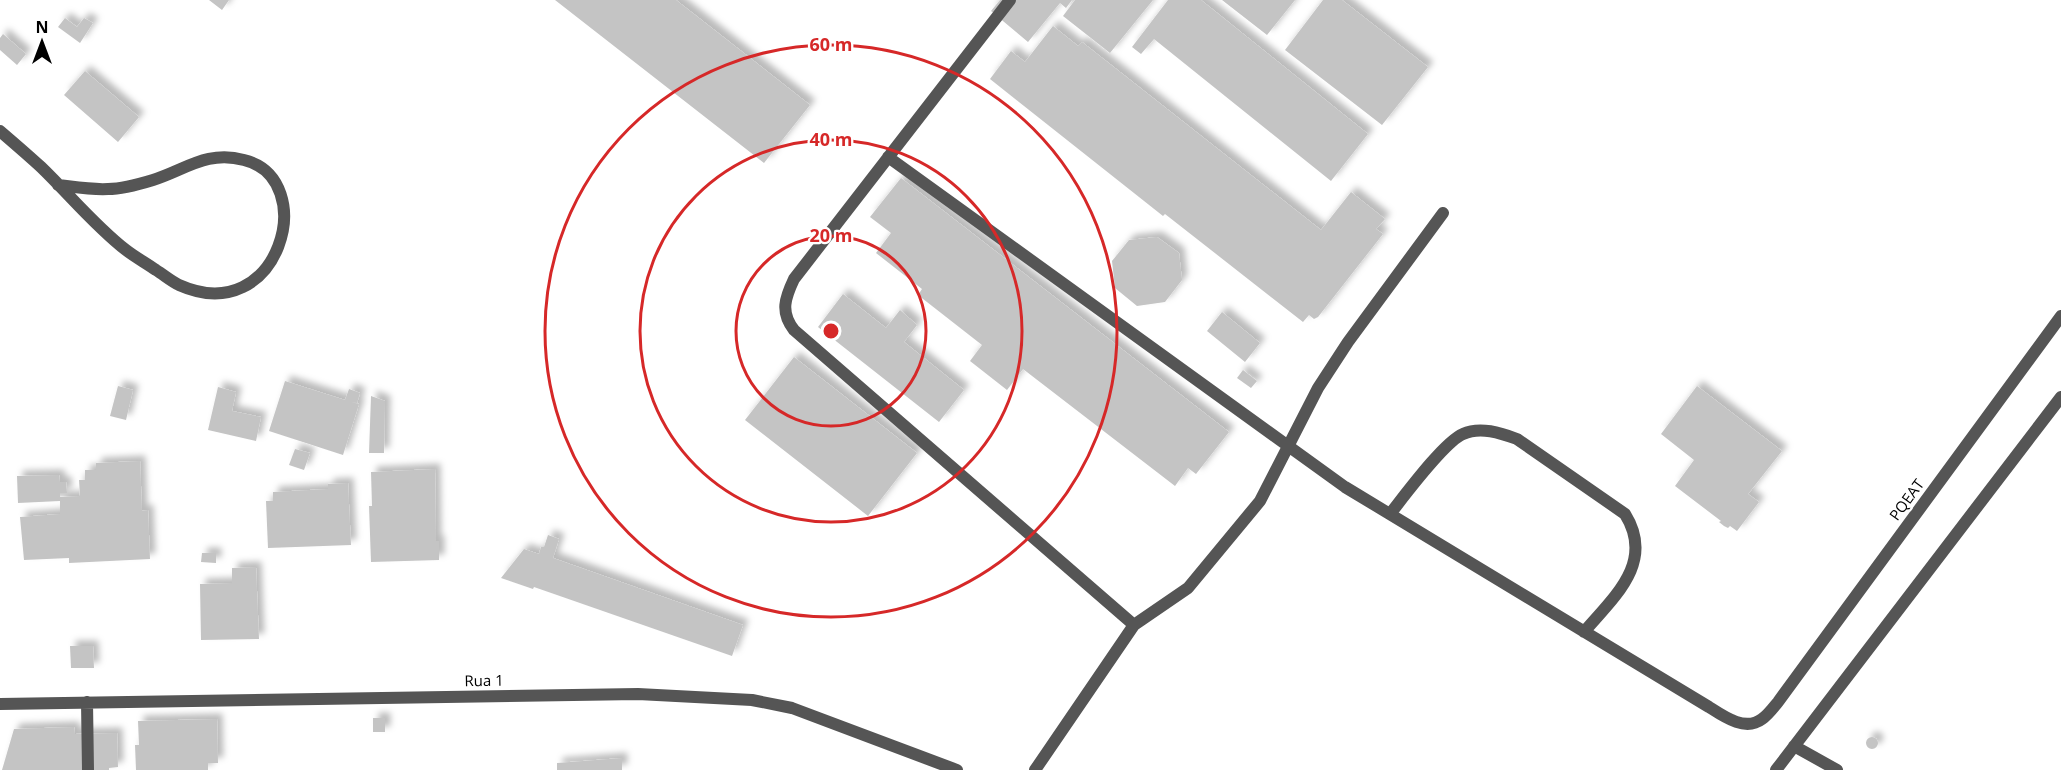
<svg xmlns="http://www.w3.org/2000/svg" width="2061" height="770" font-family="'Open Sans',sans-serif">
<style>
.building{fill:#c4c4c4;filter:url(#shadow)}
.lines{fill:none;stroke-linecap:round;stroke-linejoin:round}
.service{stroke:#555;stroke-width:12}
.minor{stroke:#555;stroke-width:12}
.ring{fill:none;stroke:#d62828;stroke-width:3}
.labels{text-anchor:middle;stroke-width:4.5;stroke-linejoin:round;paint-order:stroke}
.street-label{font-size:15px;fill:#000;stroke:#fff}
.centre{fill:#d62828;stroke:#fff;stroke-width:3}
.ring-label{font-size:18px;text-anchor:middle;font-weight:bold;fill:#d62828;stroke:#fff;stroke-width:4.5;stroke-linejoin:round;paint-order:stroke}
</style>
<defs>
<filter id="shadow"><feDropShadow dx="5.5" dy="-5.5" stdDeviation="3" flood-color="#0004"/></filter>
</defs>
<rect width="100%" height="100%" fill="#fff"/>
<path class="building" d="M209,0H229L222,10Z
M555,0H676L810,105L764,163Z
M1000,0H1072L1066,8L1060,3L1028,42L991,11Z
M1075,0H1153L1110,53L1063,16Z
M1168,0H1201L1368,134L1331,181L1154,39L1141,54L1132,47Z
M1222,0H1295L1267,35Z
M1323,0H1342L1428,67L1382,125L1285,50Z
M65,18L77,27L84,18L93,23L80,43L58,27Z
M1053,26L1078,46L1082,42L1321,230L1351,192L1385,219L1376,229L1383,234L1318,317L1314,319L1309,315L1303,322L1165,214L1163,216L990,79L1011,51L1025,62Z
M3,34L26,54L17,65L0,50V38Z
M85,71L139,117L118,142L64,95Z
M901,178L1229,432L1196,474L1188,468L1175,486L1023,369L1007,390L970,361L982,345L918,295L922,289L876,253L891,233L870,217Z
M1157,237L1179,253L1182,280L1165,302L1137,306L1115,288L1112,261L1129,240Z
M843,294L886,328L900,310L917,325L904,342L964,390L939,422L818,327Z
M1222,312L1260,343L1245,362L1207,331Z
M794,357L917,453L868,516L745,420Z
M1243,370L1257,381L1251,388L1237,378Z
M285,381L345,400L349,389L360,393L357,403L351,402L359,404L343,455L269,431Z
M118,386L133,390L126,420L110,416Z
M1697,386L1782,451L1748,494L1759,502L1737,531L1730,526L1728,528L1724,526L1719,522L1721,521L1675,486L1694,460L1661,434Z
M218,387L236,392L232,411L261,417L256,441L208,430Z
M371,396L385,401L384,453H369Z
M295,449L310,453L304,470L289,465Z
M140,461L142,511L148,510L150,559L69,563V558L24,560L20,517L60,514V501L18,503L17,476L59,475L60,482H66L67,493H60V497L80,496L79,480H85V470H96V463Z
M435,469L436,541H439V560L371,562L369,506H372L371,472Z
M348,483L351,545L268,548L266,501H273V492L328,489V484Z
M548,535L559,539L553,558L743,625L732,656L534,587L533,589L501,578L524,549L539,554L541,547H544Z
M202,553H216V563L201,562Z
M256,567L259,639L201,640L200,584L232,583V568Z
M70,646H93L94,668H71Z
M373,718H385V732H373Z
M217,719L218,763H208V770H136L135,745H139L138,721Z
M74,727L75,734L117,733L118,767L109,768V770H2L14,729Z
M1866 743a6 6 0 1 1 12 0a6 6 0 1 1-12 0Z
M622,758V770H557V763Z"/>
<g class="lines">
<path class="service" d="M1010,0L794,279C785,298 780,312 794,330L1134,625
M0,131C14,143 28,155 41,167C69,194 95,226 126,250C135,257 146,263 156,270C164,275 171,281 179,285C280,330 321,179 244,160C207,150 185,170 153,180C140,184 122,189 108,189C92,190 75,187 58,185
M888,157L1345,487L1709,707C1723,716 1745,732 1762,719C1768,715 1773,708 1778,702L2061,316
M1390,514C1405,495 1444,442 1463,434C1480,426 1501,433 1517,439L1625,514C1655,562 1615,596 1584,632
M1794,746L1837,770
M1035,770L1134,625L1188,588L1260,501L1318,388L1348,342L1443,213
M1776,770L2061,397"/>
<path class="minor" d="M87,702L88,770
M0,704L638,694L752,700L792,708L957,770"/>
</g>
<g class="ring">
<circle cx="831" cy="331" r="95"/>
<circle cx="831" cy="331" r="191"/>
<circle cx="831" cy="331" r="286"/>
</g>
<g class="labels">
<g class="street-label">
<text transform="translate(1907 500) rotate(-54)" y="5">PQEAT</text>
<text transform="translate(484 681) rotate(-1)" y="5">Rua 1</text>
</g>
</g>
<circle cx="831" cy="331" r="9" class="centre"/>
<g class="ring-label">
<text x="831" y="51">60 m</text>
<text x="831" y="146">40 m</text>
<text x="831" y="242">20 m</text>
</g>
<g transform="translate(42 42)" stroke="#ffffff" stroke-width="4.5" paint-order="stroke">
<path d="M0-4.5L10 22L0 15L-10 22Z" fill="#000000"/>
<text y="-9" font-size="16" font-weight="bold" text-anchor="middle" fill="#000000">N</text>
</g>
</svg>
